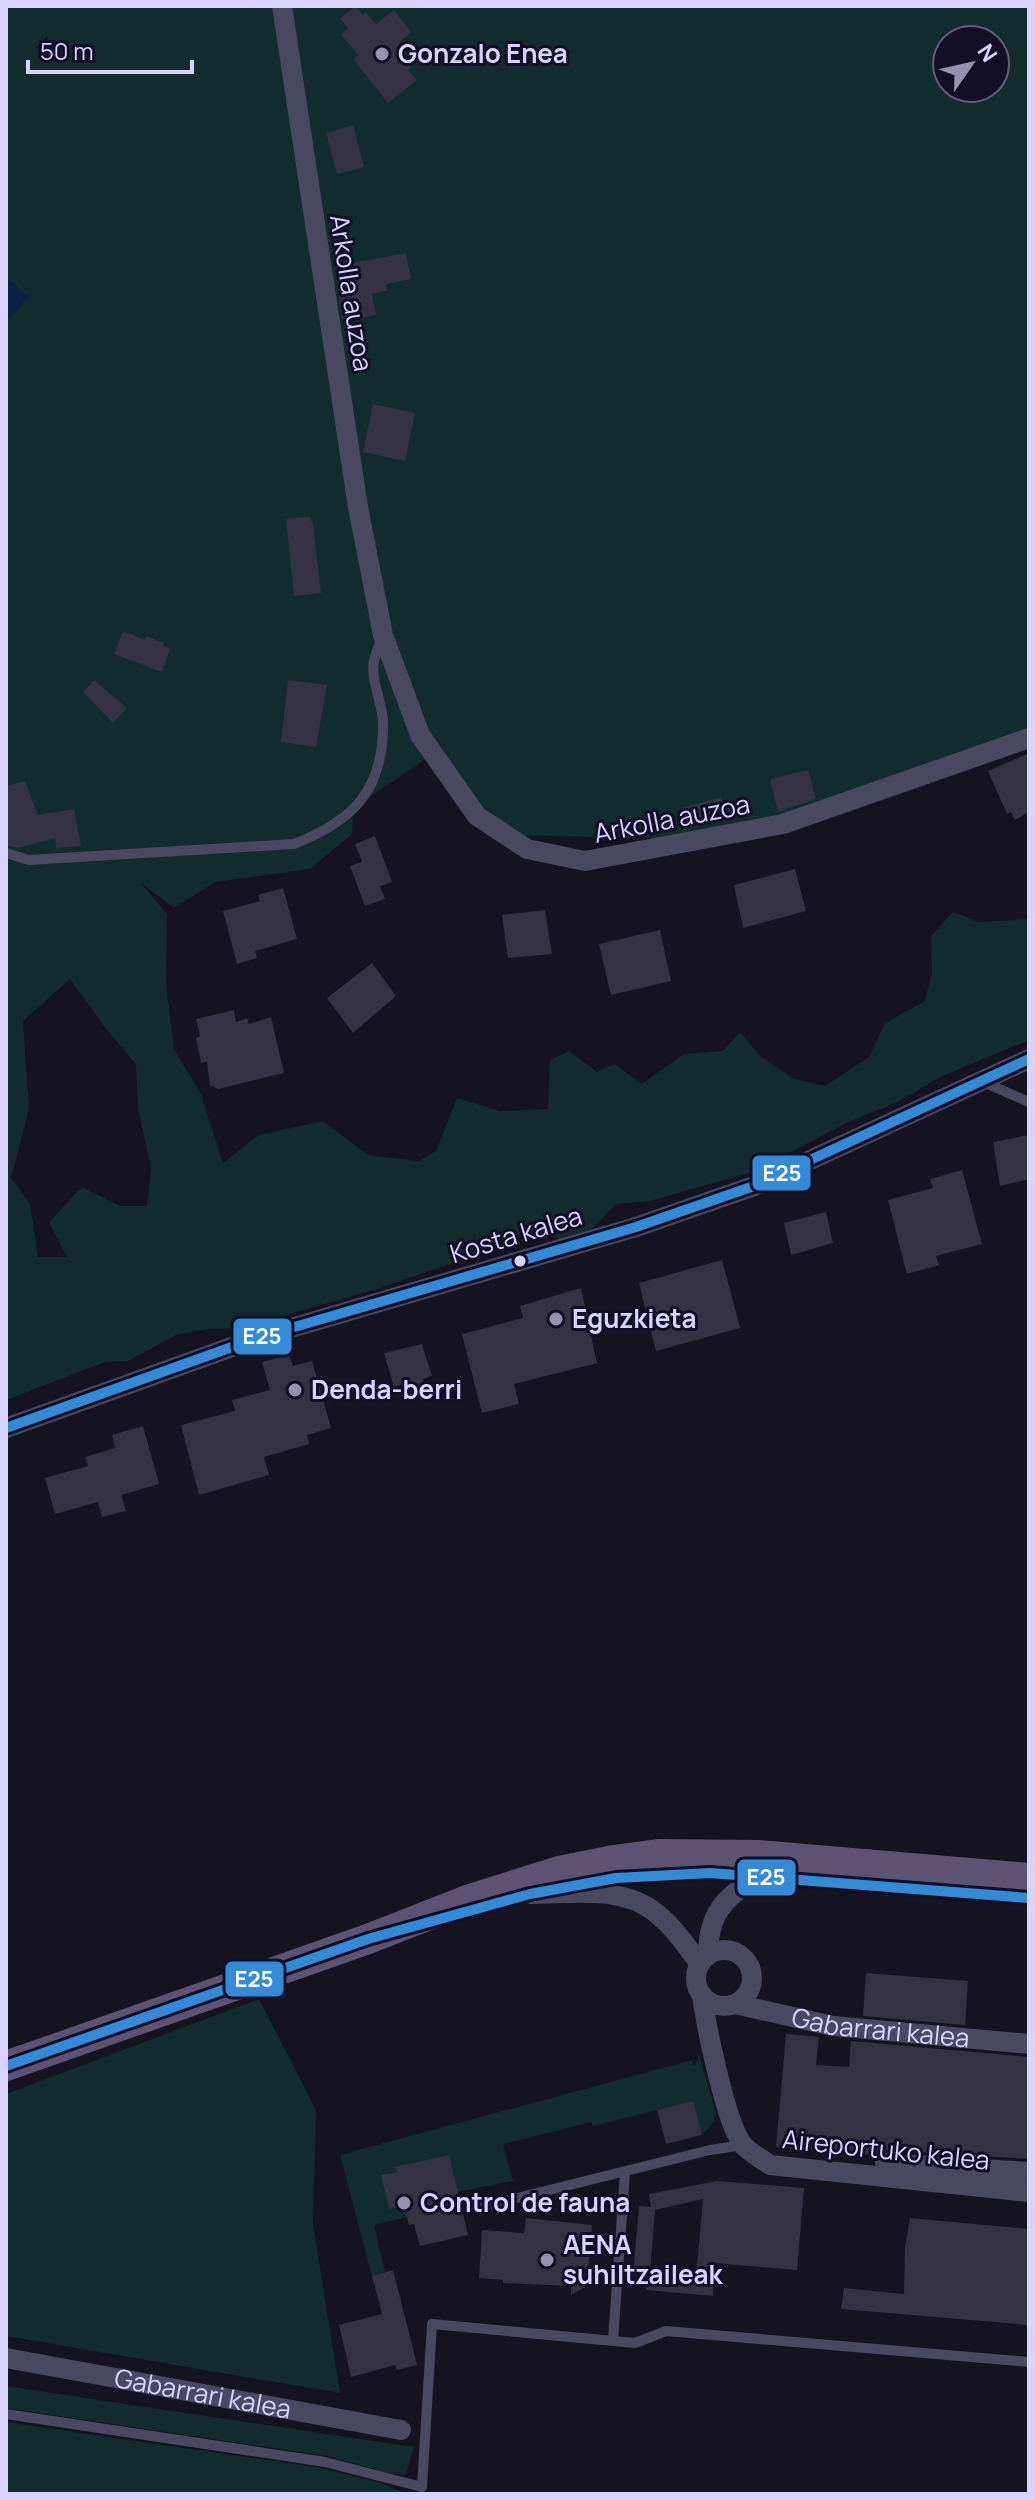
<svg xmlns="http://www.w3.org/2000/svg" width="1035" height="2500" font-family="Manrope,sans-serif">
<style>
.green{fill:#132c2d;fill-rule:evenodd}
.water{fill:#0d2144}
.building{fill:#343243;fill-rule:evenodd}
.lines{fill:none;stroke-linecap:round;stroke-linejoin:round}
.lane{stroke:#4a4962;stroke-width:10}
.street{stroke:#4a4962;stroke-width:20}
.primary{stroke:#5e5373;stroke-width:30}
.bus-1-casing{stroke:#130f26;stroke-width:16}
.bus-1{stroke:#338bd7;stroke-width:10}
.poi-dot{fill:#9591b1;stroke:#130f26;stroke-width:3}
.bus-dot{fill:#d9d4ff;stroke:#130f26;stroke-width:3}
.labels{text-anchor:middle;stroke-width:6;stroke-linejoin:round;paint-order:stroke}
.poi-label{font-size:26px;font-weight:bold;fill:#d9d4ff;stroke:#130f26;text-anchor:start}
.street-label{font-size:26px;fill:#d9d4ff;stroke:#130f26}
.line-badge{stroke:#130f26;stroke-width:3}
.badge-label{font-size:22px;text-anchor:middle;font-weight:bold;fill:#fff}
</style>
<rect width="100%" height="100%" fill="#161421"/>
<path class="green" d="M6,6H1029V742L783,825L659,838L508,835L435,753L353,808L352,834L310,869L215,882L174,908L141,883L167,914L166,984L174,1049L201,1094L223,1163L259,1135L323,1121L368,1155L419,1161L436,1151L457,1098L500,1111L548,1109L550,1060L569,1051L597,1072L614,1064L642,1084L684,1054L723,1051L740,1032L760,1056L794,1079L825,1086L869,1057L885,1023L925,1001L932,972L931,936L953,912L978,922L1029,919V1040L940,1077L898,1102L851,1121L752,1172L650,1201L616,1204L576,1245L544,1234L511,1235L465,1259L380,1288L242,1328L207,1329L176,1335L128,1361L105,1362L6,1400ZM947,40H995V88H947ZM70,979L106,1029L136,1064L138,1108L151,1169L147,1206H120L82,1187L49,1222L67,1257H38L30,1204L11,1178L29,1109L23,1021Z
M259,1999L316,2110L313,2224L340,2393L6,2336V2094Z
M698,2051L716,2113L714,2122L702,2135L657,2110L593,2126L591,2122L503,2144L513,2181L457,2192L396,2168L397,2172L382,2175L389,2208L404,2205L407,2217L374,2225L385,2272L372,2276L340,2155L692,2060L694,2066L698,2060Z
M6,2386L414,2447L406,2475L388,2473L327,2456L6,2408Z
M6,2422L322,2468L381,2483L406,2494H6Z"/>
<path class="water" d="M6,277L28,296L6,323Z"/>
<path class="building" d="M356,6L363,15L366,12L376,24L394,10L411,32L399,43L407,54L403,57L411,67L408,70L417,80L388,103L353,59L358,55L341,34L348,28L340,18Z
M353,125L364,167L337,174L326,133Z
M406,253L411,279L386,284L387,291L372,294L376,315L343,321L335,266Z
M373,404L415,413L405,461L363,452Z
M309,516L313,524L321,593L294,596L286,519Z
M123,631L145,640L146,636L164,643L163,646L170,649L162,672L114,654Z
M94,680L127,708L113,723L83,692Z
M288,680L327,685L316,747L281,742Z
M1029,753V812L1015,820L1011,812L1007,814L988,771Z
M808,770L816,799L778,812L770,779Z
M25,781L38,815L74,809L81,846L56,848L55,838L18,848L6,845V786Z
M721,797L728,819L686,829L682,808Z
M375,836L392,882L380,886L385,899L365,906L350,866L362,862L355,844Z
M795,869L806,911L743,928L734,885Z
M283,888L297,939L255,951L257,958L237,964L223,911L260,901L258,895Z
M545,910L552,954L508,958L502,915Z
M660,930L671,981L611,995L599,944Z
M372,963L396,996L353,1033L327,998Z
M234,1010L236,1022L247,1018L249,1024L271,1017L284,1073L218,1089L210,1085L207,1062L201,1063L196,1038L200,1036L196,1019Z
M1029,1135V1179L1000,1186L993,1142Z
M962,1170L982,1244L936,1256L939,1265L907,1274L888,1200L933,1188L930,1179Z
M826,1212L833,1243L791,1255L784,1223Z
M722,1260L740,1328L656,1351L639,1283Z
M581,1288L597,1363L514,1384L519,1404L482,1413L462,1334L523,1318L520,1306Z
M422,1344L432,1376L423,1379L425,1388L408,1392L406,1383L394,1387L384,1353Z
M289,1355L293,1366L312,1361L331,1428L307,1435L309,1444L264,1457L269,1475L199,1495L181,1425L235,1411L232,1400L270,1390L262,1362Z
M143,1426L159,1484L121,1495L126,1511L102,1517L98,1502L55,1514L45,1478L88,1466L85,1457L115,1448L112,1435Z
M866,1973L968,1981L965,2025L863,2016Z
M786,2034L819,2037L816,2065L849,2067L851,2041L1029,2057V2159L886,2150L875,2155L776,2147Z
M693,2101L702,2135L666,2144L657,2110Z
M449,2155L468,2235L420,2246L414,2224L409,2225L404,2205L389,2209L381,2175L397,2172L395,2167Z
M717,2181L804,2188L797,2270L715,2263L713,2296L646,2290L647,2276L633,2275L639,2206L651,2207L649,2194ZM703,2199L696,2277L650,2273L655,2210Z
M526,2218L592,2225L587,2286L571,2295V2286L503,2283V2280L479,2278L482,2230L524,2233Z
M910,2218L1029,2229V2325L841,2309L844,2288L904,2294L905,2247Z
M393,2270L417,2365L397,2370L395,2365L351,2377L339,2325L382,2314L372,2276Z"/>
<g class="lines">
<path class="lane" d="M6,853L29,860L294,844C353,821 384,790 383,723C383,703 370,681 374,661C376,653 379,645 382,637
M983,1082L1029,1102
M481,2207L710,2150L743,2145
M613,2340L625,2173
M6,2414L325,2462L422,2487L432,2324L635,2343L666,2331L1029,2362"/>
<g class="street">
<path d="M282,6L358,507L383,635L420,735L477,816L527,849L585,861L783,824L1029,738"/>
<path d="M6,1428L257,1338L636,1227L754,1186L1029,1059"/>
<path d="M530,1894C571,1894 622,1885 656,1913C674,1927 686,1946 700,1964"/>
<circle cx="724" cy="1978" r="28"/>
<path d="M708,1956C708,1913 724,1899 757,1876"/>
<path d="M702,1995C706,2024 726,2127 744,2146C751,2153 761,2159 770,2165L1029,2192"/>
<path id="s1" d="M735,2004L833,2026L1029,2044"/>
<path d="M885,2163L1029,2172"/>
<path id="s2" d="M6,2358L401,2430"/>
</g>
<path class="primary" d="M6,2066L368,1939L470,1899L559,1871L614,1860L658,1854L759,1855L1029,1878"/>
<g class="bus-1-casing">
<path id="bus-1" d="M6,1428L257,1338L636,1227L754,1186L1029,1059
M6,2066L368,1939L530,1894L616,1878L710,1873L1029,1898"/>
</g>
<use href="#bus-1" class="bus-1"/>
</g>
<g class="poi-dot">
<circle cx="382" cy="54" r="8"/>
<circle cx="556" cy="1319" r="8"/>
<circle cx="295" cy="1390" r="8"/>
<circle cx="404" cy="2203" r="8"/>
<circle cx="547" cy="2260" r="8"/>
</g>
<circle class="bus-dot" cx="520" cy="1261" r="7"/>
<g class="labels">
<g class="poi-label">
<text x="398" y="63">Gonzalo Enea</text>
<text x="572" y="1328">Eguzkieta</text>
<text x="311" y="1399">Denda-berri</text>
<text x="420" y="2212">Control de fauna</text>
<text x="563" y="2254">AENA<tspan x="563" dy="30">suhiltzaileak</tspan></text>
</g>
<g class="street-label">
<text transform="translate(351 293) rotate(81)" y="9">Arkolla auzoa</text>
<text transform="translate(672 819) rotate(-11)" y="9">Arkolla auzoa</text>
<text transform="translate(516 1235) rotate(-17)" y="9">Kosta kalea</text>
<text dy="9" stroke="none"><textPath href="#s1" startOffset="148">Gabarrari kalea</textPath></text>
<text transform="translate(886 2150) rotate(6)" y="9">Aireportuko kalea</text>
<text dy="9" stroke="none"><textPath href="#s2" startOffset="200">Gabarrari kalea</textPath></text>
</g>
</g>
<g class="line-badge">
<rect x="751" y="1154" width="61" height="38" rx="8" fill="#338bd7"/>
<rect x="232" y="1317" width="61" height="39" rx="8" fill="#338bd7"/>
<rect x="736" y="1858" width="61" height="39" rx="8" fill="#338bd7"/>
<rect x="224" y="1960" width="61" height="38" rx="8" fill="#338bd7"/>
</g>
<g class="badge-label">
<text x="782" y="1181">E25</text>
<text x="262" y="1344">E25</text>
<text x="766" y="1885">E25</text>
<text x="254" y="1987">E25</text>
</g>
<rect width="1035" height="2500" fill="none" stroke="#d9d4ff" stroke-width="16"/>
<g transform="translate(971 64) rotate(56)"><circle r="38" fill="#130f26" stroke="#625e7d" stroke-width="2"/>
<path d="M0-6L14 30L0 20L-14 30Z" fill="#9591b1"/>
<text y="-12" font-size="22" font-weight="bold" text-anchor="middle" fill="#d9d4ff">N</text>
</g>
<path d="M28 60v12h164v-12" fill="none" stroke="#d9d4ff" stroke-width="4"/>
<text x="40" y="60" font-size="24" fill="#d9d4ff" stroke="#130f26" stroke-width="6" paint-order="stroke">50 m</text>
</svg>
